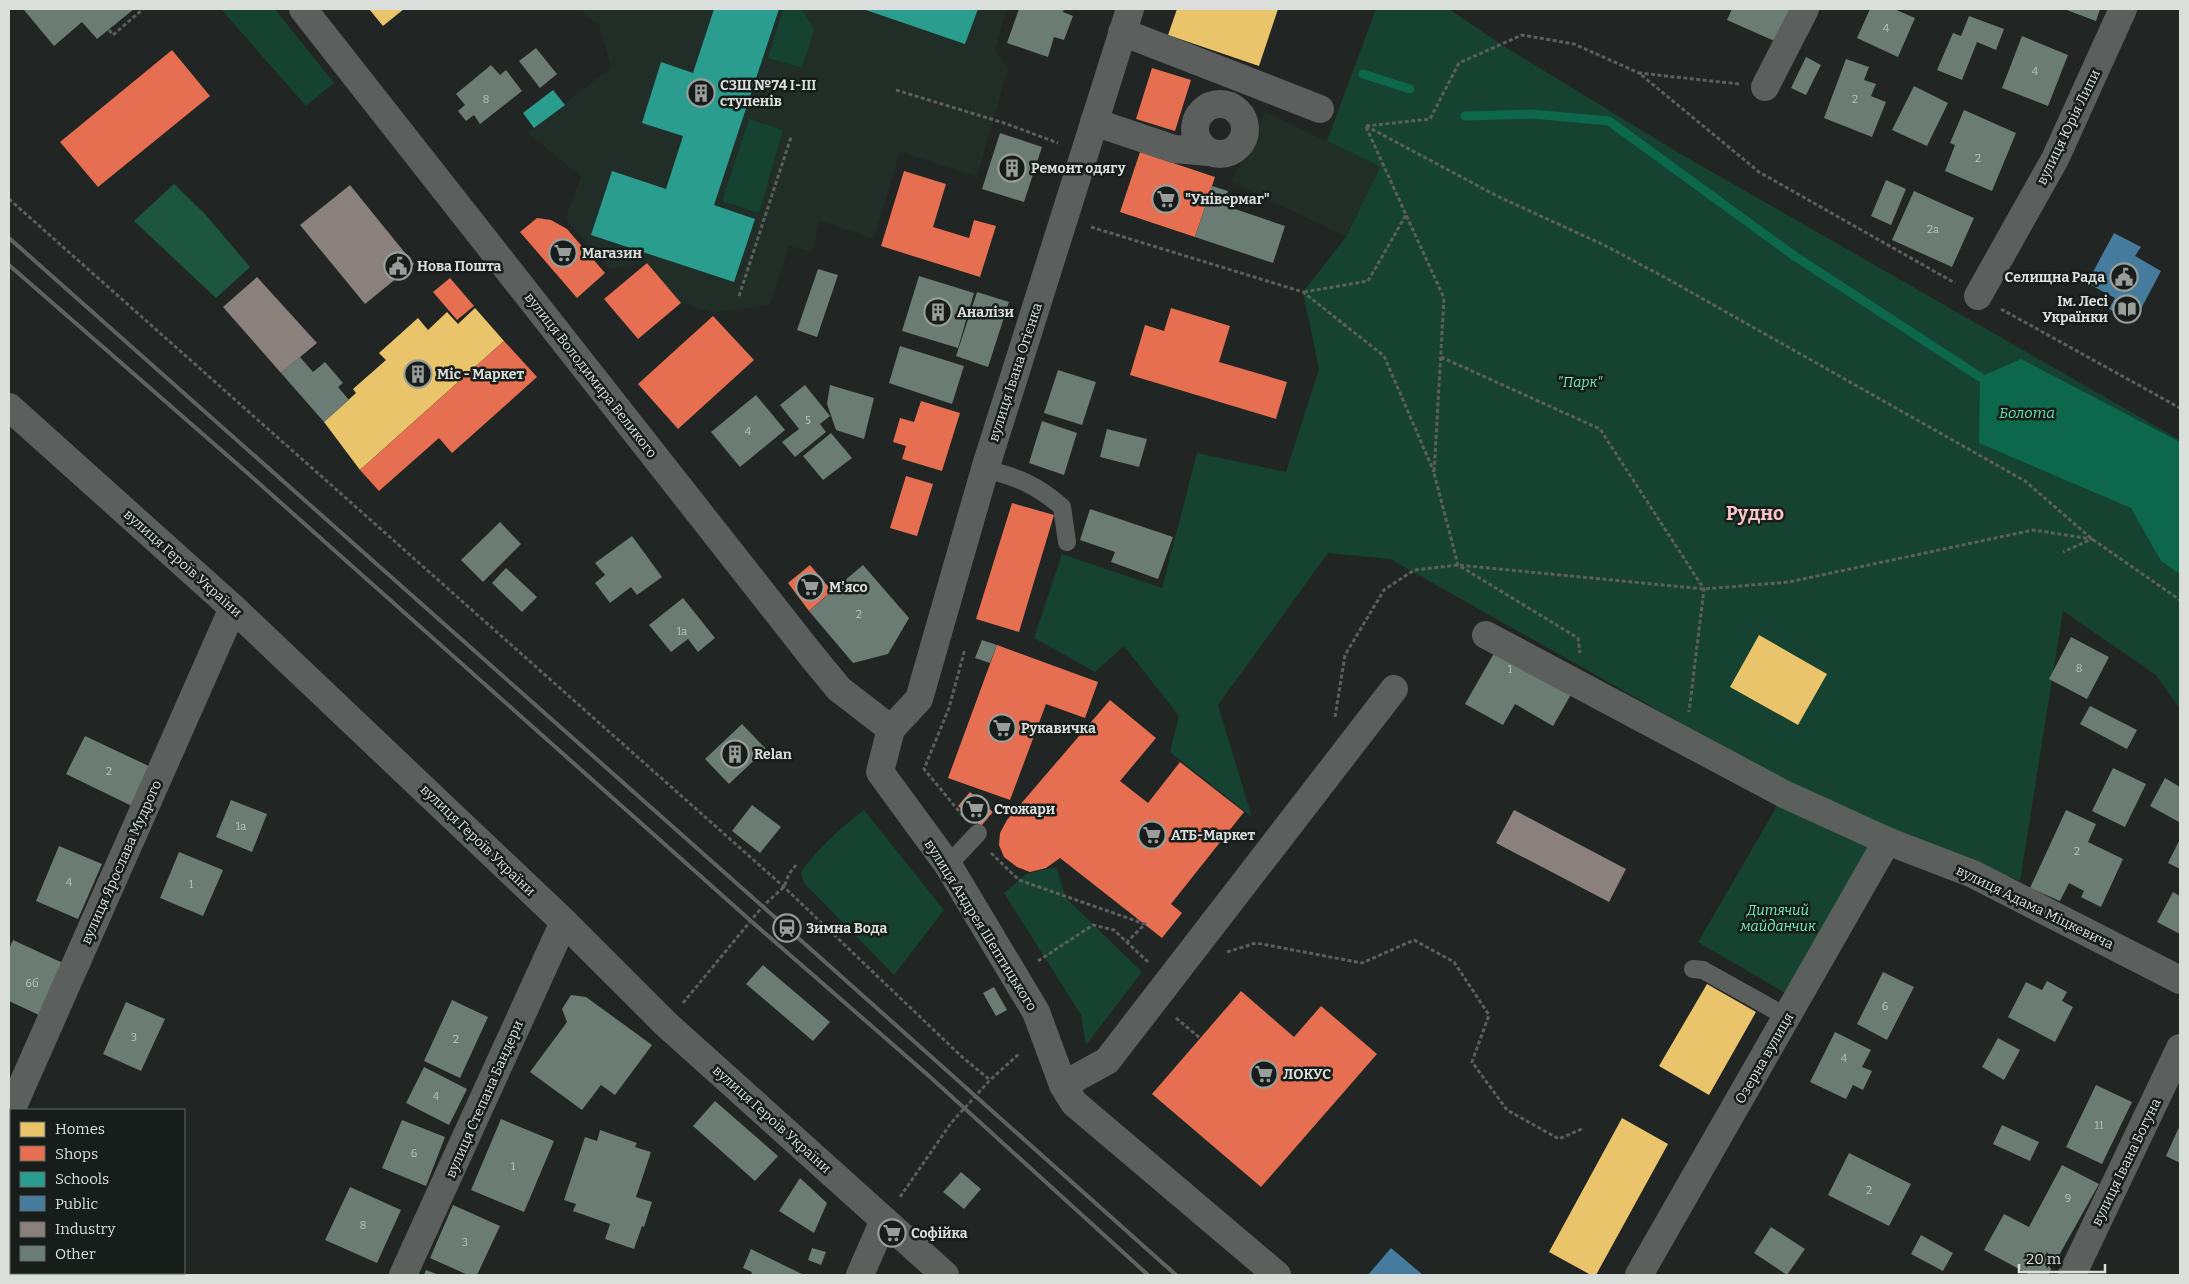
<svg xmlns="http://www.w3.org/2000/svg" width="2189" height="1284" font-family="Bitter,serif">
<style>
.built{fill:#202e27}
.green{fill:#154231}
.forest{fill:#1c5640}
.water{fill:#0c674b}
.homes{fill:#e9c46a}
.shops{fill:#e76f51}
.schools{fill:#2a9d8f}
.public{fill:#457b9d}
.industry{fill:#8a817c}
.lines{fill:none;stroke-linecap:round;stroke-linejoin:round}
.stream{stroke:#0c674b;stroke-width:9}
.building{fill:#6a7c74}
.path{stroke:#5c5f5d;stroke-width:3;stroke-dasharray:4 2.5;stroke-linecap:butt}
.lane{stroke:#5b5f5d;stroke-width:18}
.street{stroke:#5b5f5d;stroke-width:28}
.secondary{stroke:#5b5f5d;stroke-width:28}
.rail{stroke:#5f6260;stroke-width:4}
.labels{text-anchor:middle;stroke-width:5;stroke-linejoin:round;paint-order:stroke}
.number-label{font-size:11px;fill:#bec6c2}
.poi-label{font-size:14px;font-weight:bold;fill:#dadfdc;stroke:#161d1a;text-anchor:start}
.street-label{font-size:14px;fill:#dadfdc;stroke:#161d1a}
.park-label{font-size:14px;font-style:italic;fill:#78eebd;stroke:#161d1a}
.water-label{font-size:15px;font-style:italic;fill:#67deae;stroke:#161d1a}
.district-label{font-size:19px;font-weight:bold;fill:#f9c5c8;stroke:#161d1a}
</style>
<rect width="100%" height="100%" fill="#212523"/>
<path class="built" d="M577,9H1007L995,50L1008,68L977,177L900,152L874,239L820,221L812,252L789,246L770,304L713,313L681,303L647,263L610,269L565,219L581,177L528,133L611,67L599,25Z
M1265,111L1380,167L1346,237L1231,182Z"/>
<path class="green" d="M221,9H275L334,83L306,106Z
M783,9H802L814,30L802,68L768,58Z
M1376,9H1449L1502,45L1679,153L2180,440V709L2156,675L2063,611L2020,881L1863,818L1741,757L1390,559L1328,553L1218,705L1252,817L1170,752L1179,716L1124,646L1095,672L1034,638L1062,554L1162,588L1197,453L1286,472L1319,369L1303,292L1346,237L1380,167L1327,141Z
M749,119L783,130L759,213L722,201Z
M1784,794L1887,841L1797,1000L1698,942Z
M864,810L944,910L894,975L804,883L801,872C818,848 840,828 864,810Z
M1056,867L1066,898L1142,972L1086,1045L1081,1015L1004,893L1026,874Z"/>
<path class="forest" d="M174,184L205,214L250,267L216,298L134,221Z"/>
<path class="water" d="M2021,359L2180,442V574L2161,561L2131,508L1979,443L1980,377Z"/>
<path class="homes" d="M369,9H404L383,26Z
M1177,9H1278L1259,66L1168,35Z
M475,308L504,341L360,470L324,422L356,393L353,389L386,360L379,353L418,318L428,330L447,312L458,324Z
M1759,635L1827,674L1798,725L1730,687Z
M1707,984L1756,1012L1709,1095L1659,1066Z
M1622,1118L1668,1144L1596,1275H1591L1549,1252Z"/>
<path class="shops" d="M172,50L210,96L98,187L60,142Z
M1152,68L1191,80L1175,131L1136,119Z
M1140,152L1215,177L1195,237L1120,212Z
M904,171L946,184L933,227L969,238L974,220L996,226L980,277L881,246Z
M537,218L551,220L567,229L605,273L577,298L520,232Z
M647,263L681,303L638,339L604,299Z
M450,278L474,306L457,320L433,292Z
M1171,308L1230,326L1219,362L1287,382L1276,419L1130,375L1145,325L1164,331Z
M713,316L754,360L678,429L638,384Z
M504,341L537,377L452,453L439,438L379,491L360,470Z
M921,401L960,413L942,471L902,459L906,446L893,442L900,418L914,422Z
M906,476L933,484L917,536L890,528Z
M1012,503L1054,515L1019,632L976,619Z
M810,565L832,591L809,611L788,583Z
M997,645L1098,682L1085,718L1046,704L1010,800L948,778Z
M1110,700L1156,738L1120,781L1148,803L1180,762L1244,812L1171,904L1182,913L1162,938L1060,858L1046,868L1030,872L1017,867L1004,857L999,845L1000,833L1007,820Z
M970,792L993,812L981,826L958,806Z
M1241,991L1294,1037L1321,1006L1377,1054L1261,1187L1152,1094Z"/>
<path class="schools" d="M714,9H779L714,205L755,219L734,282L591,235L612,171L666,189L683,136L642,123L661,62L693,73Z
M863,9H978L965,44Z
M553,90L565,105L534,128L523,113Z"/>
<path class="public" d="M2114,233L2141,247L2135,256L2161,271L2134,322L2109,309L2115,298L2087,283Z
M1391,1248L1423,1275H1368Z"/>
<path class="industry" d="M350,185L414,264L365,304L300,225Z
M257,277L317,343L281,373L223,307Z
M1514,810L1626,869L1609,902L1496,843Z"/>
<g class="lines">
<path class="stream" d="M1363,74L1410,89
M1465,116L1532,114L1609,121L1793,255L1980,377"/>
</g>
<path class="building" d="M26,9H134L97,39L82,22L54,46L24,10Z
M1019,9H1064L1063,12L1073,16L1064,40L1054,37L1048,57L1007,43Z
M1732,9H1794L1779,43L1727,20Z
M1870,9H1894L1915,18L1898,57L1857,38Z
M2064,9H2100L2096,21Z
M1969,16L2004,29L1996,50L1977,42L1962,80L1937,70L1953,33L1961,36Z
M2022,36L2068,55L2048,106L2002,88Z
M536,48L557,74L540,88L519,61Z
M1806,57L1821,65L1806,95L1791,88Z
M1846,59L1869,67L1864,80L1876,84L1871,96L1886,102L1872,137L1824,118Z
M491,65L500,75L506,70L522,91L480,124L474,115L466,121L458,111L465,105L456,94Z
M1914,86L1948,103L1927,146L1892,130Z
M1964,110L2016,133L1992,191L1945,171L1955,145L1950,143Z
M1000,133L1042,147L1024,202L982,189Z
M1886,180L1906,189L1891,225L1871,216Z
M1212,186L1228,191L1223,205L1285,226L1273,263L1195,237Z
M1914,191L1974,218L1952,267L1892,240Z
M818,269L838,275L817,337L797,330Z
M919,276L974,293L958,348L902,331Z
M977,292L1009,302L988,367L956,356Z
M900,346L964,366L952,404L889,383Z
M300,357L313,372L325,362L343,383L338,387L349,400L324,422L281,373Z
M1058,370L1096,382L1082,425L1044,413Z
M805,385L830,416L820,424L826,432L795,457L782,442L799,429L780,405Z
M830,385L874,398L864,439L836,430L827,404Z
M756,395L785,430L740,467L711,432Z
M1042,421L1077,433L1064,475L1029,463Z
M1107,429L1147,439L1139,467L1100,457Z
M831,433L852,458L823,480L803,456Z
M1090,509L1173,537L1158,579L1111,562L1115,552L1080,540Z
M500,522L521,544L483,582L461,560Z
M632,536L662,577L637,595L631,587L610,603L595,583L605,575L595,563Z
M863,565L909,618L888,654L853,663L809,611Z
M506,568L537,597L522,612L492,583Z
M683,598L715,638L698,652L688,639L671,652L649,625Z
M2071,637L2109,657L2087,699L2049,679Z
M982,640L997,645L990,663L975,658Z
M1497,648L1573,691L1553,726L1515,704L1503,725L1465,704Z
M2090,706L2137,730L2127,749L2080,724Z
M742,724L766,749L729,784L705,759Z
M85,736L153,768L134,807L66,774Z
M2113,768L2146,784L2125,827L2092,811Z
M2165,778L2180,787L2179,822L2150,806Z
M231,800L267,814L252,852L216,837Z
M752,805L781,827L760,853L732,831Z
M2066,810L2096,824L2088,842L2123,859L2101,907L2081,897L2084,891L2069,883L2060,901L2030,888Z
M2180,839V869L2168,863Z
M59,846L102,864L78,919L36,901Z
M179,852L223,870L203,916L160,898Z
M2173,892L2180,896V934L2157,922Z
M13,940L65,964L41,1016L9,1001V949Z
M763,965L830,1022L813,1041L746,984Z
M1883,972L1914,987L1887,1040L1857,1024Z
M2047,981L2067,992L2062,1001L2073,1007L2055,1042L2008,1017L2026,982L2042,990Z
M994,987L1007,1010L996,1016L983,993Z
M571,995L586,997L652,1045L615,1095L601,1085L582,1110L530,1072L567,1022L562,1009Z
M452,1000L488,1017L460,1078L424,1061Z
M126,1002L165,1019L141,1071L103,1054Z
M1835,1032L1871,1050L1862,1067L1872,1071L1863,1090L1853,1085L1846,1099L1810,1082Z
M1998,1038L2020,1050L2004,1080L1982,1067Z
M424,1067L467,1089L449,1125L406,1103Z
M2096,1085L2132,1102L2102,1164L2066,1147Z
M715,1101L778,1156L755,1181L693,1126Z
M501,1119L554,1141L524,1212L471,1190Z
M402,1120L445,1137L426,1186L382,1168Z
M2002,1125L2039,1142L2030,1161L1993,1144Z
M2180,1125V1163L2166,1156Z
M600,1130L637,1143L635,1147L651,1152L636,1197L652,1202L644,1227L642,1226L634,1249L605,1239L610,1224L573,1211L576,1204L564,1200L585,1137L597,1141Z
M1849,1153L1911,1184L1889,1226L1828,1195Z
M2062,1165L2099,1184L2048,1275H2030L1984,1250L2004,1214L2029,1227Z
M961,1172L981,1189L964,1209L943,1192Z
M800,1178L827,1203L814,1233L779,1211Z
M350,1187L401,1210L377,1263L325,1240Z
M453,1205L500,1226L477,1275H468L430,1258Z
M1771,1227L1805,1249L1787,1275L1754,1253Z
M1921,1235L1953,1253L1943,1271L1911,1254Z
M812,1248L826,1252L821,1265L808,1260Z
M751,1249L761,1254L804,1275H751L752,1272L743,1268Z
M426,1270L439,1275H424Z"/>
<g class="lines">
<path class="path" d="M109,30L113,35L143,9
M1739,84L1639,73L1759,172L1955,283
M896,90L1004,123L1058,143
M1366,126L1497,196L1604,245L1666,278L2025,481L2092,539L2180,600
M1366,126L1430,119L1459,63L1522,35L1574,44L1639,73
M1366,127L1444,298L1434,473L1458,565L1578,638L1580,653
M9,199L784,887L961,1056L990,1080
M1091,227L1303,292L1384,356L1434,472
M1304,292L1368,281L1406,215
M739,296L791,137
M2001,309L2180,408
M1441,357L1600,429L1704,589L1689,712
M1335,717L1345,655L1384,590L1414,570L1458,565L1704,589L1789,582L2033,530L2092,539L2063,552
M963,816L924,769L949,708L965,649
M991,853L1019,880L1145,924L1127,942
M1227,952L1256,943L1362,963L1414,940L1454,962L1489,1015L1472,1062L1507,1110L1559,1139L1584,1128
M1038,961L1093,925L1114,930L1148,962
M683,1003L763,906L784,887L789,874L796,865
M1176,1018L1200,1038
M900,1197L951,1123L990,1080L1020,1053"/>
<path class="lane" d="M985,469C1017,477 1037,485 1062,507L1067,542
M948,865L978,833
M1693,969L1703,970L1787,1017"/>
<path class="street" d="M1122,32L1320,109
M1765,87L1805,9
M1195 129a25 25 0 1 1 50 0a25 25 0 1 1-50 0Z
M1094,122L1174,149L1209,152
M1978,296L2055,159L2123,9
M1486,635L1784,794L1887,841L1973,874L2180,980
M1063,1085L1107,1061L1394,689
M9,1115L233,608
M403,1275L564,922
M860,1275L884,1220
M1639,1275L1887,841
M2072,1275L2180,1048"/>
<path class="secondary" d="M303,9L811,655L839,689L891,729
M1130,9L985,469L919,699L891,729L880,772L948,865L1036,1012L1063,1085L1074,1103L1277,1275
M9,407L233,608L564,922L666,1024L945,1275"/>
<path class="rail" d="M9,238L787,928L1176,1275
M9,265L244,470L751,921L929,1076L1148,1275"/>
</g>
<defs>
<g id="building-ring" transform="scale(1.4375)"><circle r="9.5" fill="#161d1a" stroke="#999e9b" stroke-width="1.5"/><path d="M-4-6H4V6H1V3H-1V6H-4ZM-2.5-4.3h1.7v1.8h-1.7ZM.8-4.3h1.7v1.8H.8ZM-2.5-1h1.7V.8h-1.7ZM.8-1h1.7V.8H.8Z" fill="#999e9b"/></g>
<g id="supermarket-ring" transform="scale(1.4375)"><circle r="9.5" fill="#161d1a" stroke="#999e9b" stroke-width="1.5"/><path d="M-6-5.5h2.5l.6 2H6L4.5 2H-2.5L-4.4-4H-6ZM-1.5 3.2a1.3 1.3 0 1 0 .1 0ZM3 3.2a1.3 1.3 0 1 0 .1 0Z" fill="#999e9b"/></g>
<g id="civic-ring" transform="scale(1.4375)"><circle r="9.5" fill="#161d1a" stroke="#999e9b" stroke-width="1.5"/><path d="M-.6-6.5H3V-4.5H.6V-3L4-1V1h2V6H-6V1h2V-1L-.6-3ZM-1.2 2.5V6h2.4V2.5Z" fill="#999e9b"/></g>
<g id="library-ring" transform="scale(1.4375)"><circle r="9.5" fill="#161d1a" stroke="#999e9b" stroke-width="1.5"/><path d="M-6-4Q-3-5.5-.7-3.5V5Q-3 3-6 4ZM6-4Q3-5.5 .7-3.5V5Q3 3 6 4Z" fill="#999e9b"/></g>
<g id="station-ring" transform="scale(1.4375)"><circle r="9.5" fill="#161d1a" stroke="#999e9b" stroke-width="1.5"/><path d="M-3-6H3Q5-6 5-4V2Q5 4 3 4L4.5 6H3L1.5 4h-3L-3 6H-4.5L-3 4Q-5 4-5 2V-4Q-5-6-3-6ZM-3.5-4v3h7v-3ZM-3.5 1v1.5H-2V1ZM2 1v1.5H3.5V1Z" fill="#999e9b"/></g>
</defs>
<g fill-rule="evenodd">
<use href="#building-ring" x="701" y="93"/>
<use href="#building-ring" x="1012" y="168"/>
<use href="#supermarket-ring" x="1166" y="199"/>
<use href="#supermarket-ring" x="563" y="253"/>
<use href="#civic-ring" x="398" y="266"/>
<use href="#civic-ring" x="2124" y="277"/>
<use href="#library-ring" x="2127" y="309"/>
<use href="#building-ring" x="938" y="312"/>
<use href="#building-ring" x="418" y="374"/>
<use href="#supermarket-ring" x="810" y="587"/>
<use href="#supermarket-ring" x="1002" y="728"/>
<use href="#building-ring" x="735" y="754"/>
<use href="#supermarket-ring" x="975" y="809"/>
<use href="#supermarket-ring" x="1152" y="835"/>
<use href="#station-ring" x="787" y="928"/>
<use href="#supermarket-ring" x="1264" y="1074"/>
<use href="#supermarket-ring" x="892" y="1233"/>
</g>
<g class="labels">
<g class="number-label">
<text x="1886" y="32">4</text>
<text x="2035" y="75">4</text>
<text x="486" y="103">8</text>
<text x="1855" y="103">2</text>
<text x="1978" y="162">2</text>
<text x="1933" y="233">2а</text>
<text x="808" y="424">5</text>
<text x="748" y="435">4</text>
<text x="859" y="618">2</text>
<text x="682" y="635">1а</text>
<text x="2079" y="672">8</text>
<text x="1510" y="673">1</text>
<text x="109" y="775">2</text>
<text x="241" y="830">1а</text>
<text x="2077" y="855">2</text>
<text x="69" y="886">4</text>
<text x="191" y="888">1</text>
<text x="32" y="987">6б</text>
<text x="1885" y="1010">6</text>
<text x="134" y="1041">3</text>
<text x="456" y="1043">2</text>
<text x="1844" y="1062">4</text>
<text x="436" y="1100">4</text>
<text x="2099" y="1129">11</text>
<text x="414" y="1157">6</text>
<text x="513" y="1170">1</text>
<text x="1869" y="1194">2</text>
<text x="2068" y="1202">9</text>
<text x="363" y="1229">8</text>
<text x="465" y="1246">3</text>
</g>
<g class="poi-label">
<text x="720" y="90">СЗШ №74 І-ІІІ<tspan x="720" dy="16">ступенів</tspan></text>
<text x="1031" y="173">Ремонт одягу</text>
<text x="1185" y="204">"Універмаг"</text>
<text x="582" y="258">Магазин</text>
<text x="417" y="271">Нова Пошта</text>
<text x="2105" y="282" text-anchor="end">Селищна Рада</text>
<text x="2108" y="306" text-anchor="end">Ім. Лесі<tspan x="2108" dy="16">Українки</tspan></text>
<text x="957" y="317">Аналізи</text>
<text x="437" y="379">Міс - Маркет</text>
<text x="829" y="592">М'ясо</text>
<text x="1021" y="733">Рукавичка</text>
<text x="754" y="759">Relan</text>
<text x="994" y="814">Стожари</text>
<text x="1171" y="840">АТБ-Маркет</text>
<text x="806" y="933">Зимна Вода</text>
<text x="1283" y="1079">ЛОКУС</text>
<text x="911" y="1238">Софійка</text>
</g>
<g class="street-label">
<text transform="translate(2068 127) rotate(-64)" y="5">вулиця Юрія Липи</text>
<text transform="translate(1015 372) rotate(-72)" y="5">вулиця Івана Огієнка</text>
<text transform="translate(591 375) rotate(52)" y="5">вулиця Володимира Великого</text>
<text transform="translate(183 563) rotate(42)" y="5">вулиця Героїв України</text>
<text transform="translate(478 840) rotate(44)" y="5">вулиця Героїв України</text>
<text transform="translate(121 862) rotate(-66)" y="5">вулиця Ярослава Мудрого</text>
<text transform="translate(2035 907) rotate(26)" y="5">вулиця Адама Міцкевича</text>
<text transform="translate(981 925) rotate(58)" y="5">вулиця Андрея Шептицького</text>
<text transform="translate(1764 1058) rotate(-60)" y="5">Озерна вулиця</text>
<text transform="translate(484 1099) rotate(-66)" y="5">вулиця Степана Бандери</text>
<text transform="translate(772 1119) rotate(42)" y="5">вулиця Героїв України</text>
<text transform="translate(2126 1162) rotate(-64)" y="5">вулиця Івана Богуна</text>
</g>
<g class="park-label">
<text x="1580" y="387">"Парк"</text>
<text x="1778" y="915">Дитячий<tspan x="1778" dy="16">майданчик</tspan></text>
</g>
<g class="water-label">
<text x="2027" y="418">Болота</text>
</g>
<g class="district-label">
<text x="1755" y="520">Рудно</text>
</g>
</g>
<rect width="2189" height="1284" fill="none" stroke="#dadfdc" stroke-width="20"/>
<rect x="10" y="1109" width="175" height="165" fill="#161d1a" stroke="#646b68"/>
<rect x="20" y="1122" width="25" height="15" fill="#e9c46a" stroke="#646b68"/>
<text x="55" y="1134" font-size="15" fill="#dadfdc">Homes</text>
<rect x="20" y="1146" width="25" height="15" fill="#e76f51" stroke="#646b68"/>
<text x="55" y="1159" font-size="15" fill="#dadfdc">Shops</text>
<rect x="20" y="1172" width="25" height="15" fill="#2a9d8f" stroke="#646b68"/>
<text x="55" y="1184" font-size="15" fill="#dadfdc">Schools</text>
<rect x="20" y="1196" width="25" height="15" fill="#457b9d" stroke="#646b68"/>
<text x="55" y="1209" font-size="15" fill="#dadfdc">Public</text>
<rect x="20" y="1222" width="25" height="15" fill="#8a817c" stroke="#646b68"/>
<text x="55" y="1234" font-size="15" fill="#dadfdc">Industry</text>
<rect x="20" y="1246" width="25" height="15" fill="#6a7c74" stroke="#646b68"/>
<text x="55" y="1259" font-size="15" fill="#dadfdc">Other</text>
<path d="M2019 1264v8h86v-8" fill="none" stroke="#dadfdc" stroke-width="2.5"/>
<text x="2026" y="1264" font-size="15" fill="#dadfdc" stroke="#161d1a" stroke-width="4" paint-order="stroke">20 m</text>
</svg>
